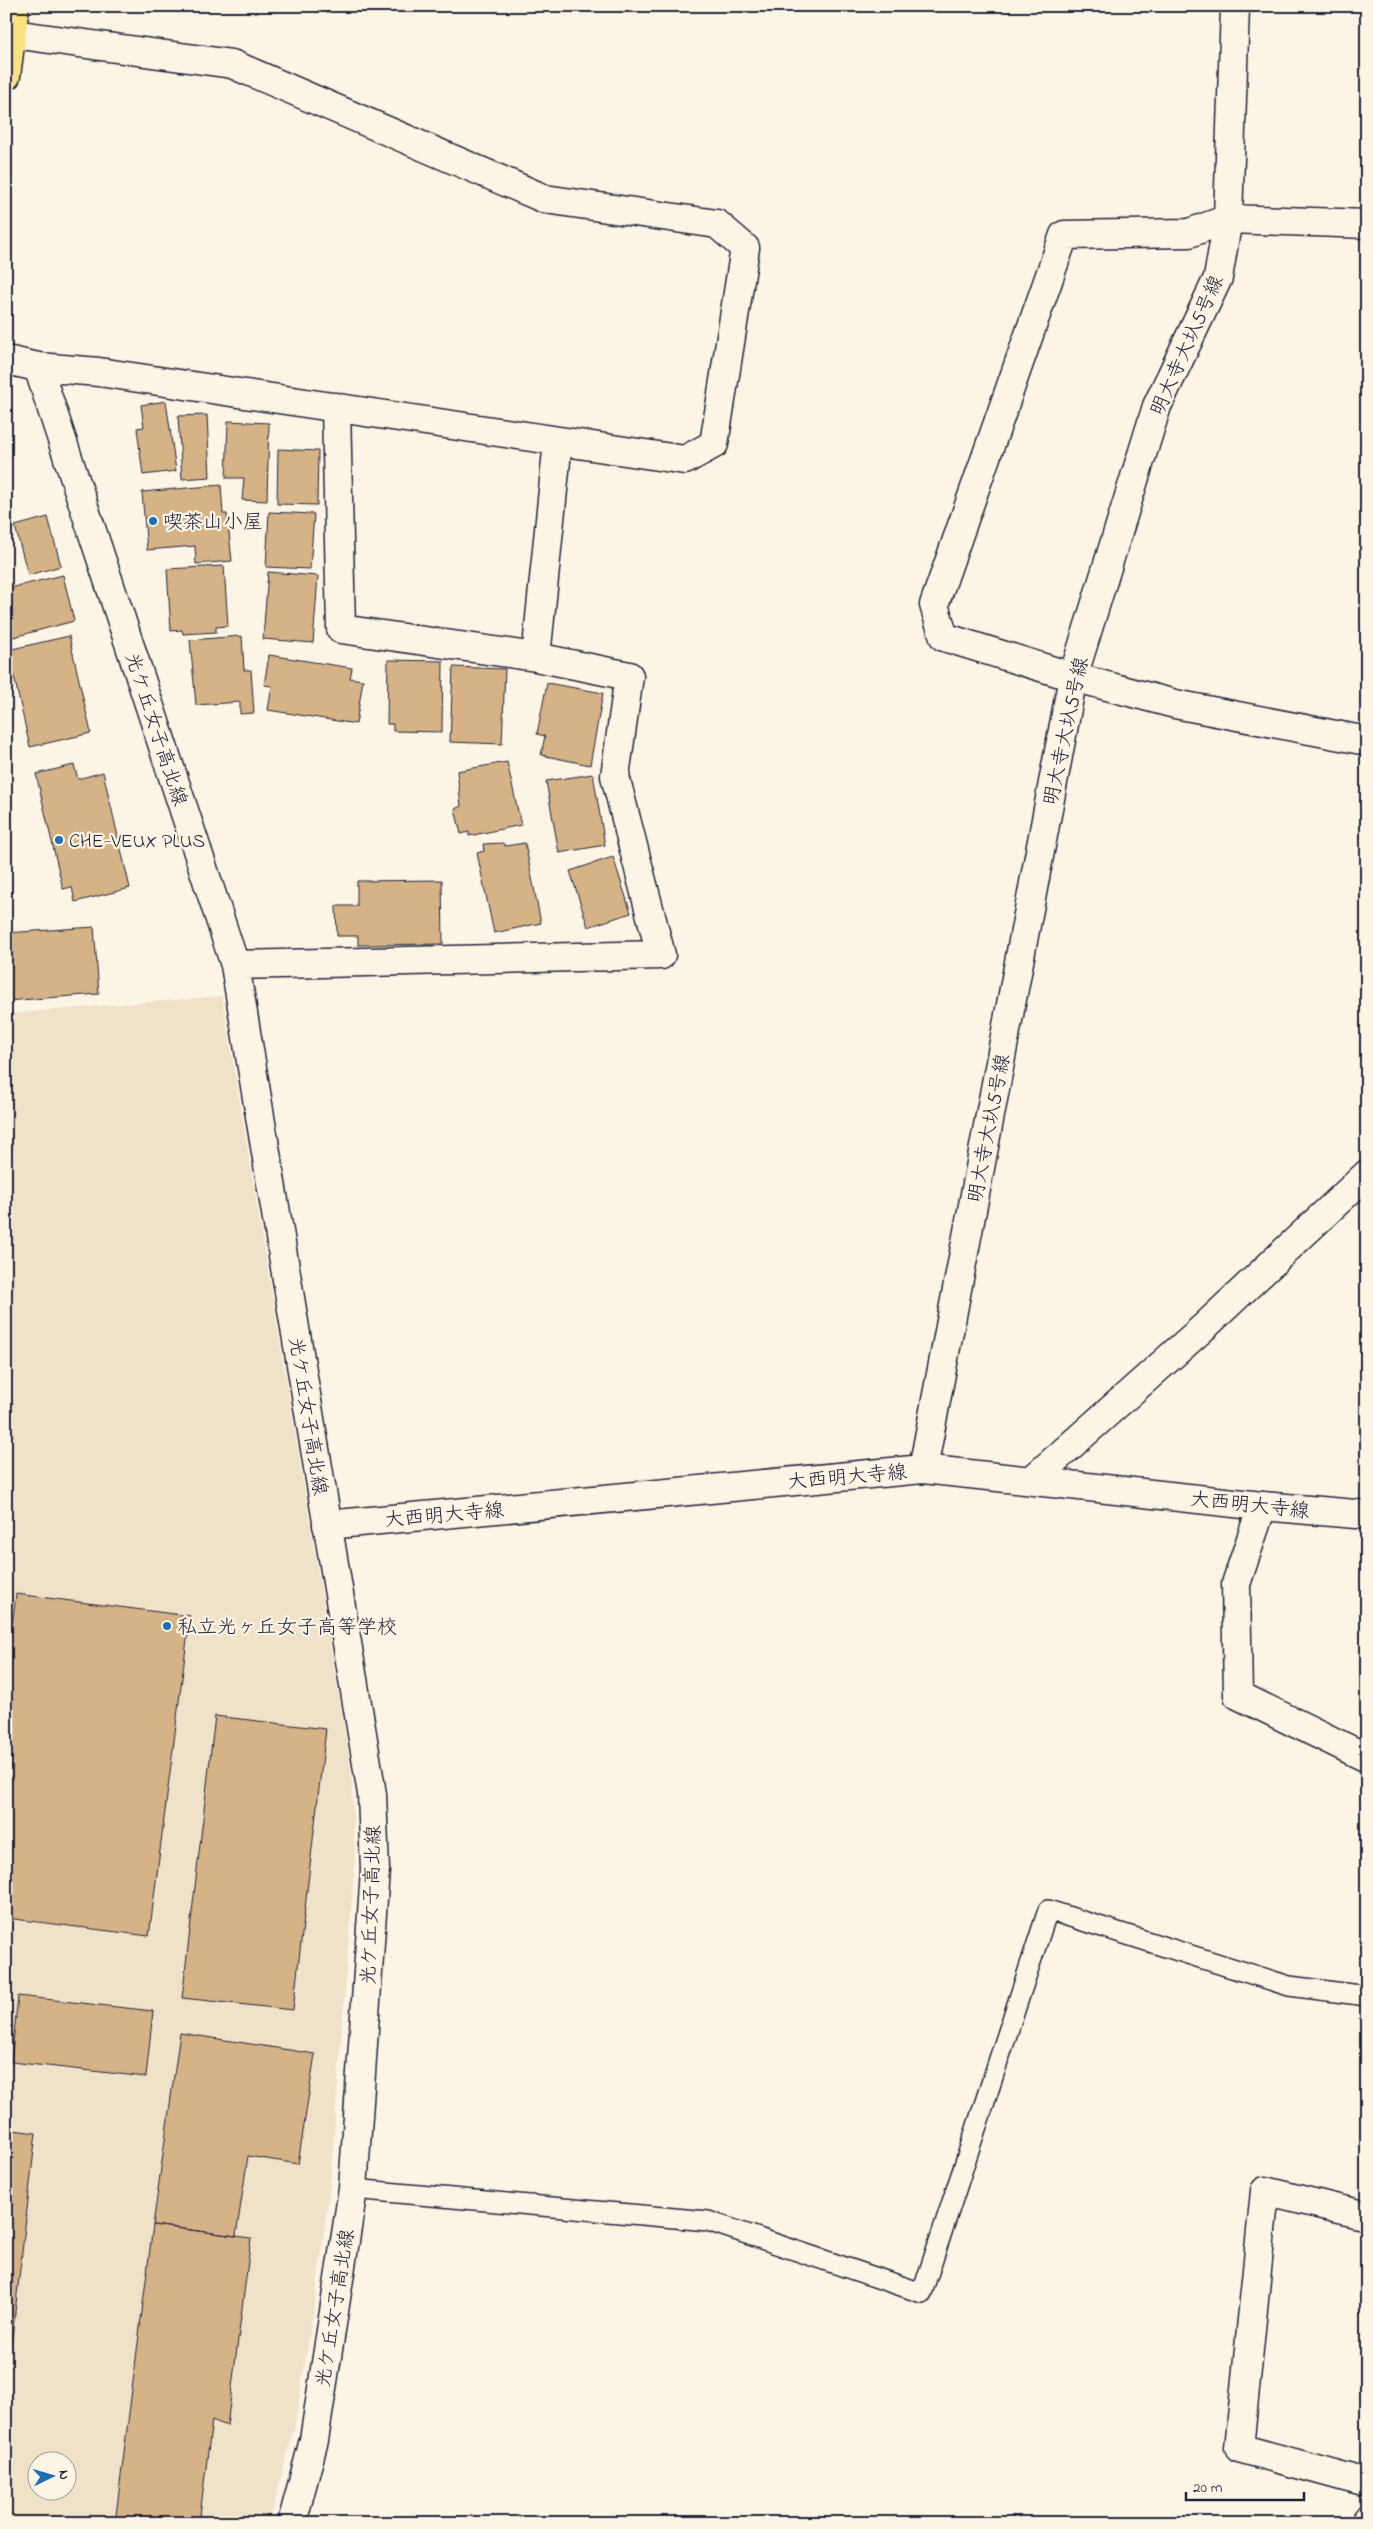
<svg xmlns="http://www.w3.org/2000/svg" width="1373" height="2529" font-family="'Indie Flower','Klee One',sans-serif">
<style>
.built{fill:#f0e1c9;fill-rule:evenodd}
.building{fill:#d5b387;stroke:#22223b}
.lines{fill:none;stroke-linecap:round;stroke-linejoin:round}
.lane-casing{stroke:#22223b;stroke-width:22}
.street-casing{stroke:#22223b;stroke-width:31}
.secondary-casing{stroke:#22223b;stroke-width:31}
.primary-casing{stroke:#22223b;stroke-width:31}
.lane{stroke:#fcf5e5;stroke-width:19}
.street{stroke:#fcf5e5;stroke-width:28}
.secondary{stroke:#fcf5e5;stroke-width:28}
.primary{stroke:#fae181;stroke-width:28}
.poi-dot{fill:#1f6fb2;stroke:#fcf5e5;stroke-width:2}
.labels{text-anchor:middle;stroke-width:4.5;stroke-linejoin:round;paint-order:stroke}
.street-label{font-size:20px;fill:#22223b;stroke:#fcf5e5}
.poi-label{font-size:20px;fill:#22223b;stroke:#fcf5e5;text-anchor:start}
</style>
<rect width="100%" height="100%" fill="#fcf5e5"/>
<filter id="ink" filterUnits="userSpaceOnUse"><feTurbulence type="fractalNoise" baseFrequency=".02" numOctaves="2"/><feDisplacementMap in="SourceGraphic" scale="10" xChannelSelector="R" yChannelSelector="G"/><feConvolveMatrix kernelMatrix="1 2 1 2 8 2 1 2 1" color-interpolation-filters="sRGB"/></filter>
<g filter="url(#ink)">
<path class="built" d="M222,996L351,1769L355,1859L330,2186L315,2301L295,2425L269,2523H6V1014ZM38,2462H68V2492H38Z"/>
<path class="building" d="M166,401L176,471L143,475L137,428L144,427L141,405Z
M207,415L210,477L182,479L178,416Z
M228,421L269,423L267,501L242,500L244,478H226Z
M278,449L318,451L317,505L277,504Z
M221,485L223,514H227L232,561L196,564L195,546L147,550L142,492Z
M269,512L314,514L310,569L266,567Z
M48,517L61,566L28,575L15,526Z
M224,566L228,626L216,627V632L183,634L182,630L171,631L167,569Z
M268,572L318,576L313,643L263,639Z
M63,575L74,621L6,639V589Z
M69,636L91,733L30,747L8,650Z
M242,636L244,670H251L254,713L240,714V702L196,705L190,640Z
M269,655L352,668L350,678L363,680L356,724L268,710L272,686L264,685Z
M388,660L443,661L442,732L393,731V724H387Z
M453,667L505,669L502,744L450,742Z
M547,683L603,693L590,765L541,755L545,736L537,734Z
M507,762L521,825L469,836V832L461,834L455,809L461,806L457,771Z
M74,765L78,779L103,772L130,888L75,902L72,887L63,889L36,774Z
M593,774L605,845L559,853L546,781Z
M503,843L505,846L525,843L541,923L494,933L477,853L484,851L483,844Z
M613,857L631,913L588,927L570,871Z
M442,880L443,944L358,945V936H337L336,906H357V881Z
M94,927L99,994L6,1001V933Z
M16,1594L190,1616L149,1936L6,1918V1673Z
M215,1716L326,1729L293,2010L182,1998Z
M18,1996L153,2011L146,2077L11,2062Z
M180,2033L315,2054L298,2164L248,2156L236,2236L153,2225Z
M6,2129L36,2133L11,2346L6,2345Z
M153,2225L251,2238L227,2426L212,2420L199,2523H115Z"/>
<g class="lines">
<g class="lane-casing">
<path id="lane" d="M353,2189L708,2221L922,2293L1048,1910L1289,1986L1367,1996"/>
</g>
<g class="street-casing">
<path id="street" d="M13,34L232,64L545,199L717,224L745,248L714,444L685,460L99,372L38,367
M1367,224L1228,219L1189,233L1064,235L934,605L944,637L1073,677L1175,704L1367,741
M6,360L38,367L235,965L372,1794L375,1870L353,2189L314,2440L292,2523
M536,657L558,441
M235,965L661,955L615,776L629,676L536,657L341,629L336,407
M923,1469L1073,677L1157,406L1218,278L1228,219L1235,6
M1032,1480L1204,1327L1367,1174
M1262,1506L1236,1584L1238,1695L1367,1758
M1367,2216L1265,2191L1239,2448L1367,2483
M1366,2523L1367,2520"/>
</g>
<g class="secondary-casing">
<path id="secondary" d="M327,1525L923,1469L1262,1506L1367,1515"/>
</g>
<g class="primary-casing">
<path id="primary" d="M6,76L15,6"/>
</g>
<use href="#lane" class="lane"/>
<use href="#street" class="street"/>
<use href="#secondary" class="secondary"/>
<use href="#primary" class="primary"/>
</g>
</g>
<g class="poi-dot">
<circle cx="153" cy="521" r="5"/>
<circle cx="59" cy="840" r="5"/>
<circle cx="167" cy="1626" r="5"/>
</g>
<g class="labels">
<g class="street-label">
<text transform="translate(1186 345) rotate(-66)" y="7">明大寺大圦5号線</text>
<text transform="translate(157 729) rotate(72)" y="7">光ケ丘女子高北線</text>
<text transform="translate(1065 731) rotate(-78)" y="7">明大寺大圦5号線</text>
<text transform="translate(988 1128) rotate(-79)" y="7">明大寺大圦5号線</text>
<text transform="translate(309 1416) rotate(81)" y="7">光ケ丘女子高北線</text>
<text transform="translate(847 1476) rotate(-5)" y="7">大西明大寺線</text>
<text transform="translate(1250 1504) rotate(6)" y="7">大西明大寺線</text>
<text transform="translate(444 1514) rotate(-5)" y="7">大西明大寺線</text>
<text transform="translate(370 1905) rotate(-88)" y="7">光ケ丘女子高北線</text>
<text transform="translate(334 2308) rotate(-81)" y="7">光ケ丘女子高北線</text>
</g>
<g class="poi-label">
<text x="163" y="528">喫茶山小屋</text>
<text x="69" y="847">CHE-VEUX PLUS</text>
<text x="177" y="1633">私立光ヶ丘女子高等学校</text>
</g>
</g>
<rect width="1373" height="2529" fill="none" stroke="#fcf5e5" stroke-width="25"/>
<rect x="12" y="12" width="1348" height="2504" fill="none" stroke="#22223b" stroke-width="2" filter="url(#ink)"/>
<g transform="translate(52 2476) rotate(85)"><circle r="24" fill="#fcf5e5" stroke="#a5a1a1"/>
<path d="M0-4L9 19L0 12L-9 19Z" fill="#1f6fb2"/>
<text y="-8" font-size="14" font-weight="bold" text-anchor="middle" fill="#22223b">N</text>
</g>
<path d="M1186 2492v8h118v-8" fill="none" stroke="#22223b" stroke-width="2.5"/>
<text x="1193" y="2492" font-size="15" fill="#22223b" stroke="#fcf5e5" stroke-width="4" paint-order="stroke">20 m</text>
</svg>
